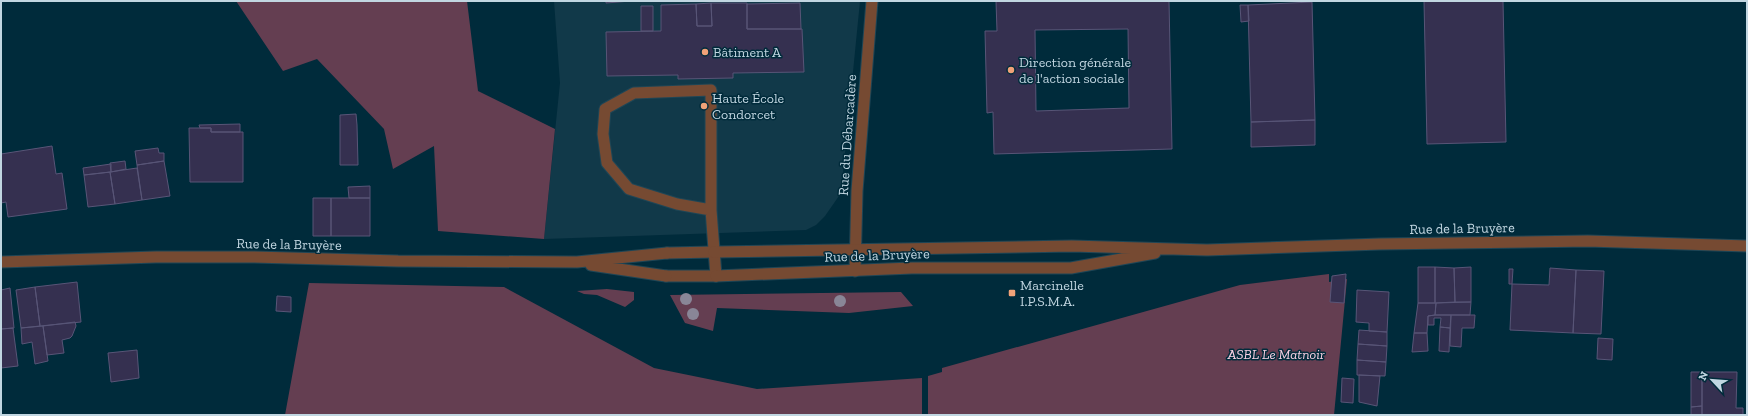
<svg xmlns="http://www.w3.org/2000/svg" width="1748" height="416" font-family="'Zilla Slab',serif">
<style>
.built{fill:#113949}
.green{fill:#643e51}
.building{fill:#353050;stroke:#585577;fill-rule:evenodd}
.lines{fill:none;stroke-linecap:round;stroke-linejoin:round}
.service-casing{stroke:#1f4656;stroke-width:13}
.minor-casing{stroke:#1f4656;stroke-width:13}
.tertiary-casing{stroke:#1f4656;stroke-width:13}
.service{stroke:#764a32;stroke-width:11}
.minor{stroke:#764a32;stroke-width:11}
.tertiary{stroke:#764a32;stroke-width:11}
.tree{fill:#898697}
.poi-dot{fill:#f0a278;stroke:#002b3b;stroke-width:1.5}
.labels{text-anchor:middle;stroke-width:3;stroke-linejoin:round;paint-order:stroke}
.poi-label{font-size:14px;fill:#c1d6e1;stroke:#002b3b;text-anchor:start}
.street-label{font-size:14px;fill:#c1d6e1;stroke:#002b3b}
.park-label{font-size:14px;font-style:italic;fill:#f9d0e3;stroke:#002b3b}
</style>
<rect width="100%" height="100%" fill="#002b3b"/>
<path class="built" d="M554,1H860L841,193L825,216L816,225L806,230L544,239L560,83Z"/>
<path class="green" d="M236,1H467L478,91L555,129L544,239L438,231L434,146L393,169L384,129L317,59L283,71Z
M1329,274V282L1347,279L1334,415H928V376L942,372V368L1240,285Z
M309,283L504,287L654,368L757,389L922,378V415H285Z
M607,289L634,292V300L625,307L597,295L584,294L577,291Z
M901,292L913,306L849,313L717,308L713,331L685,323L670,295Z"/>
<path class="building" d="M606,1H631L606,3Z
M996,1H1169L1172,149L994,154L993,112L987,113L985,31H997ZM1128,29L1129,108L1036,111L1035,30Z
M1424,1H1503L1506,142L1427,144Z
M1312,2L1315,120L1251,122L1248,5Z
M711,3H747V29H802L804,72L733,73V78L678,79V75L607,76L606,32L661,31V5L696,4L697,26H712Z
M711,3L712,26H697L696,4Z
M800,3L801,29H747V4Z
M1240,5H1248L1249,21L1241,22Z
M641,6H653V31H641Z
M356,114L357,125L358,165H340V115Z
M1315,120V145L1251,147V122Z
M240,124V132H211V128H200L199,125Z
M189,128H211V132H243V182H190Z
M52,146L56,174L62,173L67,209L8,217L6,202L1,203V154Z
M158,148L159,153H164V161L137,165L135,151Z
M125,161L126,169L111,172L110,163Z
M164,161L170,196L142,200L137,165Z
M111,164V172L84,175L83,168Z
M137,168L142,200L115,204L110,172Z
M110,172L115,204L88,207L84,175Z
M370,186V198H349L348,187Z
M313,198H331V236H313Z
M331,198H370V236H331Z
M1418,267H1435V303H1418Z
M1435,267L1454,268L1455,302L1435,303Z
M1471,267V302H1455L1454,268Z
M1550,268L1576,270L1573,333L1510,330L1512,284L1549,285Z
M1509,269H1513L1512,284H1509Z
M1576,270L1604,271L1601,334L1573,333Z
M1346,274L1344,303L1330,302L1332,276Z
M77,282L81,322L40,326L35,287Z
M35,287L40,326L21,328L16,290Z
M10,288L14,328L1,329V290Z
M1357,290L1389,292L1387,332L1369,331V323L1356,322Z
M277,296L291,297V312L276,311Z
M1471,302L1470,315H1435L1436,303Z
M1418,303H1436L1435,315L1428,316L1427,333H1414Z
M1435,315H1451L1450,328L1440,327L1441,318H1434V325H1428V316Z
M1451,315H1475L1474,328H1462L1461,347L1450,346Z
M75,322L76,326L72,336L70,338L62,340L64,353L47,355L43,326Z
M43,326L48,361L35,364L32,342L22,344L21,328Z
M1440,327L1450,328L1449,352L1439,351Z
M13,328L18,366L1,368V329Z
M1359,330L1387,332V346L1358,344Z
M1414,333H1427L1428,351L1412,352Z
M1598,338L1613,339L1612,360L1597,359Z
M1358,344L1387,346L1386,362L1357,360Z
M137,350L139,378L111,382L108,353Z
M1357,360L1386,362L1385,376L1357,375Z
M1691,372H1702V406L1691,407Z
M1702,372H1737L1736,408H1743V415H1702Z
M1359,375L1380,376L1377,406L1359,402Z
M1342,378L1354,379L1353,403L1341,402Z
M1702,406V415H1691V407Z"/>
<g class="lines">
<g class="service-casing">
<path id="service" d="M711,210L677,204L629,189L607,163L603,134L605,109L634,93L711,90V210L716,276"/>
</g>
<g class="minor-casing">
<path id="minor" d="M667,253L714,252
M855,271L857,191L872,1
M666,276H716"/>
</g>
<g class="tertiary-casing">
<path id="tertiary" d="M714,252L1072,246L1207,250L1380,244L1588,241L1747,246
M1,262L156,257H254L398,261L577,262L667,253
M591,265L666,276
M716,276L912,268H1071L1155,253"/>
</g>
<use href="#service" class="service"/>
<use href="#minor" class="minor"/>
<use href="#tertiary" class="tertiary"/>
</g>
<g class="tree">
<circle cx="686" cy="299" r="6"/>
<circle cx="840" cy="301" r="6"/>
<circle cx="693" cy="314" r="6"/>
</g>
<g class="poi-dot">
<circle cx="705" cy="52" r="4"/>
<circle cx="1011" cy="70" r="4"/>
<circle cx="704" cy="106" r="4"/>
<rect x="1008" y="289" width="8" height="8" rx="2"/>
</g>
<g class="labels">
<g class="poi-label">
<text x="713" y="57">Bâtiment A</text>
<text x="1019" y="67">Direction générale<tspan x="1019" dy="16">de l'action sociale</tspan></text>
<text x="712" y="103">Haute École<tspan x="712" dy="16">Condorcet</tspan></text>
<text x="1020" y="290">Marcinelle<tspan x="1020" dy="16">I.P.S.M.A.</tspan></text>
</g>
<g class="street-label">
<text transform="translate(847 135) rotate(-86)" y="5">Rue du Débarcadère</text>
<text transform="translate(1462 228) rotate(-1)" y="5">Rue de la Bruyère</text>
<text transform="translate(289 244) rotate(1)" y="5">Rue de la Bruyère</text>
<text transform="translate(877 255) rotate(-2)" y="5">Rue de la Bruyère</text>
</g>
<g class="park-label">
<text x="1276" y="359">ASBL Le Matnoir</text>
</g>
</g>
<rect width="1748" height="416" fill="none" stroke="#c1d6e1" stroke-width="4"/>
<g transform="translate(1712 380) rotate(296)" stroke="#002b3b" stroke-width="3" paint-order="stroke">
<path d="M0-3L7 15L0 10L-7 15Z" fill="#c1d6e1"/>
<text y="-6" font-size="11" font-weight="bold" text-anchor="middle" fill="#c1d6e1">N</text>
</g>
</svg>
